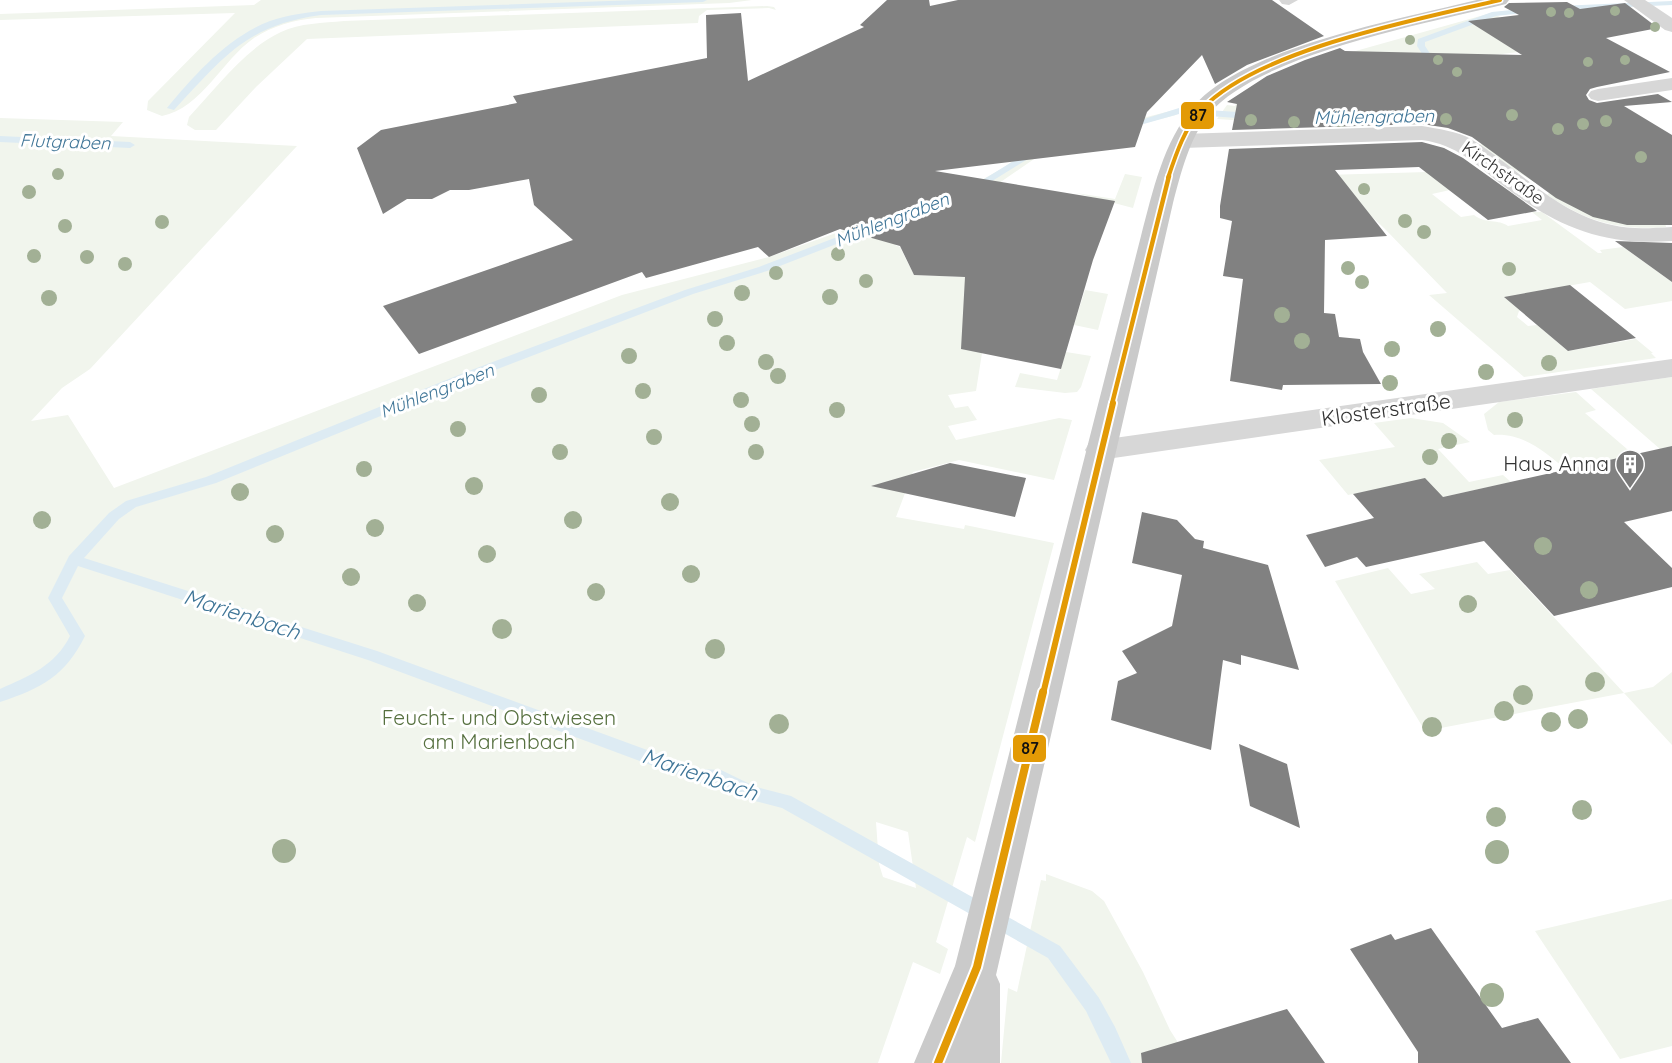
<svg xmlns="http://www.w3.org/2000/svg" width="1672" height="1063" font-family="Quicksand,sans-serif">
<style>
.green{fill:#f1f5ed;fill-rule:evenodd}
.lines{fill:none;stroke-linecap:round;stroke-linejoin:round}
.stream{fill:#ddebf3;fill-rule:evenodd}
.building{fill:#818181}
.minor{fill:#d7d7d7;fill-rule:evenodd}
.major{fill:#cacaca;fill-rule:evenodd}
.bus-1-far3-casing{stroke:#fff;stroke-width:7}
.bus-1-far2-casing{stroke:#fff;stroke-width:8}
.bus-1-far1-casing{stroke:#fff;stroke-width:10}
.bus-1-casing{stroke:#fff;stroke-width:12}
.bus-1-far3{stroke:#e39a05;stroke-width:4}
.bus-1-far2{stroke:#e39a05;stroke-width:4.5}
.bus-1-far1{stroke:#e39a05;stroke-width:6}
.bus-1{stroke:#e39a05;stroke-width:8}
.tree{fill:#a2b095}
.labels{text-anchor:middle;stroke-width:6;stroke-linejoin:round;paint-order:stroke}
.far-water-label{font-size:18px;font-style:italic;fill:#3f7597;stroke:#fff}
.far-street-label{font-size:18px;fill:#333;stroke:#fff}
.street-label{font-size:21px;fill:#333;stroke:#fff}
.poi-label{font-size:21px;fill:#333;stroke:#fff;text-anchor:end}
.park-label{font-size:21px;fill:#56703f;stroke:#fff}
.water-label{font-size:22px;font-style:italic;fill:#3f7597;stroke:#fff}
.line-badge{stroke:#fff;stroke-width:2}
.pale-badge-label{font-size:16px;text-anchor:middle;font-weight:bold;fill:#111}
</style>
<rect width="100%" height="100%" fill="#fff"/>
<path class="green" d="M261,0H752L729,3L316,18C293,20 273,26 254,38C222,60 202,108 162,116L147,110L148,101L235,13L0,20V14L254,5Z
M767,6L774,7L776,10L769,8L707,10L699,16L698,23L307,39L256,87L216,130H195L187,125L189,117C214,90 247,47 281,32C300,23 323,23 344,21Z
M1491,13L1500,17L1474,24L1518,52L1438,62L1665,222L1666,227C1618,231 1586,221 1547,195L1550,192C1525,175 1500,163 1475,145L1492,143L1483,126L1395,122L1338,127L1217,119L1227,105L1235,106L1238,100L1352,52Z
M1182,108L1176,115L1106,133L1037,157L992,188L895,245L900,247L914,275L966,277L982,353L976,391L948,395L955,408L968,406L977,420L948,426L956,440L1059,418L1072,420L1054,480L959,460L913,472L896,517L964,529L965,525L1054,543L975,842L967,837L936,942L948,949L940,974L913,962L878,1063H0V118L123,122L111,136L297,146L90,369L62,388L31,421L68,415L114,488L622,295L769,257L978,182L1003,168L1033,146ZM876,822L908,832L916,888L883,877L879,864Z
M1427,172L1450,190L1432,194L1461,217L1474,215C1485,224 1499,219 1508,226L1542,220L1532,212H1542L1598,253H1602L1600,250L1623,247L1672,282V301L1625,309L1590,282L1527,293V310L1519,311L1517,317L1528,326L1537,325L1568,351L1636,339L1653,353H1651L1656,358L1524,377L1429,295L1447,293L1384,228L1326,175Z
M1125,174L1142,177L1133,208L1076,193L1115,199Z
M1085,290L1108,294L1098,330L1074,325Z
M1066,352L1091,356L1081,387L1077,392L1065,393L1015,387L1020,373L1057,380Z
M1672,377V446L1660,449L1591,389Z
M1576,392L1596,410L1585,413L1634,455L1567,470C1544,452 1524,433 1494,435L1488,430L1484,414L1499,402Z
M1411,418L1443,423L1470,442L1438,449L1469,482L1503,475L1511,482L1443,497L1384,488L1348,495L1319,460L1395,447L1374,423Z
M1477,562L1488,574L1510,570L1624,693L1653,687L1672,672V745L1624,693L1425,731L1335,581L1388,568L1411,594L1435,589L1419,574Z
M1046,874L1092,891L1104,901L1143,972L1170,1030L1191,1063H1001L1008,988L1017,992L1041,880L1046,881Z
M1672,899V1046L1620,1059L1535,931Z"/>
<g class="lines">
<path class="stream" d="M638,0H707L703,2L321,15C246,25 223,58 174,110L167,108C194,75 229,36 270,21C287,15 304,13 321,11Z
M1672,1V5L1559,10L1555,8L1559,6Z
M1530,8L1534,10L1533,12L1496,16L1425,42V46L1439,67L1438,69H1432L1417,46L1418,39L1492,12Z
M1179,108L1252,113L1256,116L1252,119L1179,114L1126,129L1122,126Z
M0,136L130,142L135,145L130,148L0,142Z
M1033,149L1038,152L1036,154L976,191L968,189Z
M871,224L875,225V229L767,271L693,294L474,378L216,483L136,507L119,519L84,558L377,651L699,769L721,770L756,787L791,796L1060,946L1099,998L1115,1027L1131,1063H1111L1086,1011L1048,958L782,808L747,799L719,784L699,783L368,660L78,566L62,598L85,636C65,676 42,688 0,702V689C29,676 55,666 70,636L48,598L69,556L109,513L126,501L206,477L466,372L685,290L759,267Z"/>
</g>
<path class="building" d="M887,0H929L930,6L958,0H1272L1324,36L1247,65L1215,84L1202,55L1147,112L1135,147L935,171L1115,201L1093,260L1061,369L961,349L965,277L914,275L900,246L840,229L769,257L758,247L646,278L642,272L419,354L383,306L573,240L534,205L529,179L469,190H450L432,199H407L383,214L357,148L381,130L517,103L513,96L707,58L706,15L741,13L748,81L864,27L860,25Z
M1567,2L1580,9L1625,3L1658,28L1606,38L1670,72L1597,87L1590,89L1586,95L1589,100L1597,103L1658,94L1672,102L1624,106L1672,135V225H1627L1593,217L1556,198L1472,137L1448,128L1422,124L1232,130L1237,104L1227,102L1267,76L1305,60L1340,48L1345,51L1522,55L1468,21L1519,15L1504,7L1509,3Z
M1422,142L1444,148L1463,158L1537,211L1488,220L1419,167L1335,170L1387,236L1325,240L1324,313L1335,314L1339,337L1360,339L1363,352L1381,384L1283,385L1282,390L1230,381L1243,279L1223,276L1232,221L1220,218V206L1229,149Z
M1615,241L1672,243V282Z
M1570,285L1636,338L1568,351L1504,297Z
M1672,446V511L1624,522L1672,568V587L1554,616L1484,541L1366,567L1357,557L1325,567L1306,535L1374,518L1353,494L1425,478L1443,497Z
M950,463L1026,478L1015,517L871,486Z
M1142,512L1177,520L1195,539L1204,541L1203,548L1268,565L1299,670L1241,655V665L1223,660L1211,750L1111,720L1118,681L1137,673L1122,651L1172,626L1182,575L1132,563Z
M1239,744L1287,764L1300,828L1250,806Z
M1431,928L1502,1028L1538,1018L1571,1063H1418V1052L1350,949L1391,934L1395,940Z
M1287,1009L1325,1063H1142L1141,1053Z"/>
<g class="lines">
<path class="minor" d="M1279,0H1298L1289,5L1282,4Z
M1624,0H1645L1672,18V32L1665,30Z
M1672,78V90L1598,101L1591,99L1588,95L1591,91L1598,89Z
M1422,126C1438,129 1457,131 1471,139C1518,168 1556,213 1612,225C1632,230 1652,228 1672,227V241C1602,246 1557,227 1501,184C1474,163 1457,145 1422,140L1183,148L1175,146L1172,141L1175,136L1183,134Z
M1672,359V377L1100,460L1089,457L1085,450L1089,443L1100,440Z"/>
<path class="major" d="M1477,0H1509L1506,4C1429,23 1259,54 1209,114C1189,139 1181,173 1173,203L996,975L1000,984V1063H914L955,966L1141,236C1153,191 1163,142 1194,106C1242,48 1404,18 1477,0Z"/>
<g class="bus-1-far3-casing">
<path id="bus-1-far3" d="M1168,178C1176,154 1185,127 1202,109C1258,49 1420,19 1500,0"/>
</g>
<g class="bus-1-far2-casing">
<path id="bus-1-far2" d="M1112,404L1169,176"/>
</g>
<g class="bus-1-far1-casing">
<path id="bus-1-far1" d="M1043,694L1113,403"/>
</g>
<g class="bus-1-casing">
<path id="bus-1" d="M938,1063L977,967L1043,692"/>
</g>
<use href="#bus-1-far3" class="bus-1-far3"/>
<use href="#bus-1-far2" class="bus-1-far2"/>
<use href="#bus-1-far1" class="bus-1-far1"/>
<use href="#bus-1" class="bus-1"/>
</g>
<g class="tree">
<circle cx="1615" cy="11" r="5"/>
<circle cx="1551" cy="12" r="5"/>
<circle cx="1569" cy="13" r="5"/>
<circle cx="1655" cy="27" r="5"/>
<circle cx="1410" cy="40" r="5"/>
<circle cx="1438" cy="60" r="5"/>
<circle cx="1625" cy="60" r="5"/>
<circle cx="1588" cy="62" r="5"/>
<circle cx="1457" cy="72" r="5"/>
<circle cx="1512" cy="115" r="6"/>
<circle cx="1412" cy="118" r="6"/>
<circle cx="1446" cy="119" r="6"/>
<circle cx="1251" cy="120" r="6"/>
<circle cx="1340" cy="121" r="6"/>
<circle cx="1606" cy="121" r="6"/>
<circle cx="1294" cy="122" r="6"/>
<circle cx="1583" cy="124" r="6"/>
<circle cx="1558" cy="129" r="6"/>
<circle cx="1641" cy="157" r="6"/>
<circle cx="58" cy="174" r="6"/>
<circle cx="1364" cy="189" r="6"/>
<circle cx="29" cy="192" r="7"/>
<circle cx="1405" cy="221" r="7"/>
<circle cx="162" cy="222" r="7"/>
<circle cx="65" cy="226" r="7"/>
<circle cx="1424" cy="232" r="7"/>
<circle cx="838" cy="254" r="7"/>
<circle cx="34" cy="256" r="7"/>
<circle cx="87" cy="257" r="7"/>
<circle cx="125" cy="264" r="7"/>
<circle cx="1348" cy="268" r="7"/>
<circle cx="1509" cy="269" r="7"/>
<circle cx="776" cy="273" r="7"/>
<circle cx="866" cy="281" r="7"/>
<circle cx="1362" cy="282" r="7"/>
<circle cx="742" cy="293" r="8"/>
<circle cx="830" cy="297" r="8"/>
<circle cx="49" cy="298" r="8"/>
<circle cx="1282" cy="315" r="8"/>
<circle cx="715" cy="319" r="8"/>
<circle cx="1438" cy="329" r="8"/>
<circle cx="1302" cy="341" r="8"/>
<circle cx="727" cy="343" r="8"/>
<circle cx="1392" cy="349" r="8"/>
<circle cx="629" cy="356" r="8"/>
<circle cx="766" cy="362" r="8"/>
<circle cx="1549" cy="363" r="8"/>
<circle cx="1486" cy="372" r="8"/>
<circle cx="778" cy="376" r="8"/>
<circle cx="1390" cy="383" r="8"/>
<circle cx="643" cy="391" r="8"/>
<circle cx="539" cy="395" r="8"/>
<circle cx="741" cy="400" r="8"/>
<circle cx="837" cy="410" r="8"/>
<circle cx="1515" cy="420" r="8"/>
<circle cx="752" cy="424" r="8"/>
<circle cx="458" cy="429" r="8"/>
<circle cx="654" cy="437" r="8"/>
<circle cx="1449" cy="441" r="8"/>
<circle cx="560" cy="452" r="8"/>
<circle cx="756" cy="452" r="8"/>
<circle cx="1430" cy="457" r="8"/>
<circle cx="364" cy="469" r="8"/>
<circle cx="474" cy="486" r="9"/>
<circle cx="240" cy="492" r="9"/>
<circle cx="670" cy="502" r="9"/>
<circle cx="42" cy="520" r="9"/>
<circle cx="573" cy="520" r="9"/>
<circle cx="375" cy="528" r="9"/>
<circle cx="275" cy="534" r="9"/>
<circle cx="1543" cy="546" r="9"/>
<circle cx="487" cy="554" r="9"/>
<circle cx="691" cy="574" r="9"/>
<circle cx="351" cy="577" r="9"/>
<circle cx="1589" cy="590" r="9"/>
<circle cx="596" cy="592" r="9"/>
<circle cx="417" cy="603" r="9"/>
<circle cx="1468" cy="604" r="9"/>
<circle cx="502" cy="629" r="10"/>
<circle cx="715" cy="649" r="10"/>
<circle cx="1595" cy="682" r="10"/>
<circle cx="1523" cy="695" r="10"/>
<circle cx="1504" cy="711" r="10"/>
<circle cx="1578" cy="719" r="10"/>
<circle cx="1551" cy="722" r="10"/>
<circle cx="779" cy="724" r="10"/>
<circle cx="1432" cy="727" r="10"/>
<circle cx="1582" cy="810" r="10"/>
<circle cx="1496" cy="817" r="10"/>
<circle cx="284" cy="851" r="12"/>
<circle cx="1497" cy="852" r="12"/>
<circle cx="1492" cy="995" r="12"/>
</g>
<defs>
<g id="building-pin" transform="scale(1.5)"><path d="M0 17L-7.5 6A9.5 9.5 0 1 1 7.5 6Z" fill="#7a7a7a" stroke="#fff"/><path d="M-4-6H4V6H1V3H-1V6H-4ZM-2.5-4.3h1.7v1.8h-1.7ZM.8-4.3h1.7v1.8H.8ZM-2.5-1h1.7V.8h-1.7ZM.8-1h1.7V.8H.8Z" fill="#fff"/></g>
</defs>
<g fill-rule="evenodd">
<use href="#building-pin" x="1630" y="464"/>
</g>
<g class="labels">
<g class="far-water-label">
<text transform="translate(1374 117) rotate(-1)" y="6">Mühlengraben</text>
<text transform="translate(65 142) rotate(2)" y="6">Flutgraben</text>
<text transform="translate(892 220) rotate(-21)" y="6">Mühlengraben</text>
<text transform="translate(437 391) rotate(-21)" y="6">Mühlengraben</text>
</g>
<g class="far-street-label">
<text transform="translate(1503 173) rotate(35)" y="6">Kirchstraße</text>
</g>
<g class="street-label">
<text transform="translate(1386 410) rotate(-8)" y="7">Klosterstraße</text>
</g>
<g class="poi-label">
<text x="1609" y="471">Haus Anna</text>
</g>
<g class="park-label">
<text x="499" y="725">Feucht- und Obstwiesen<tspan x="499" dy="24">am Marienbach</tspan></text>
</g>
<g class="water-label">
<text transform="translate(242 614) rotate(18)" y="8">Marienbach</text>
<text transform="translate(700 774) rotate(19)" y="8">Marienbach</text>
</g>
</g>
<g class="line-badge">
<rect x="1180" y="101" width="35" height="29" rx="6" fill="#e39a05"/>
<rect x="1012" y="734" width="35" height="29" rx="6" fill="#e39a05"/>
</g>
<g class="pale-badge-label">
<text x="1198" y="121">87</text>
<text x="1030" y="754">87</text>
</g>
</svg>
